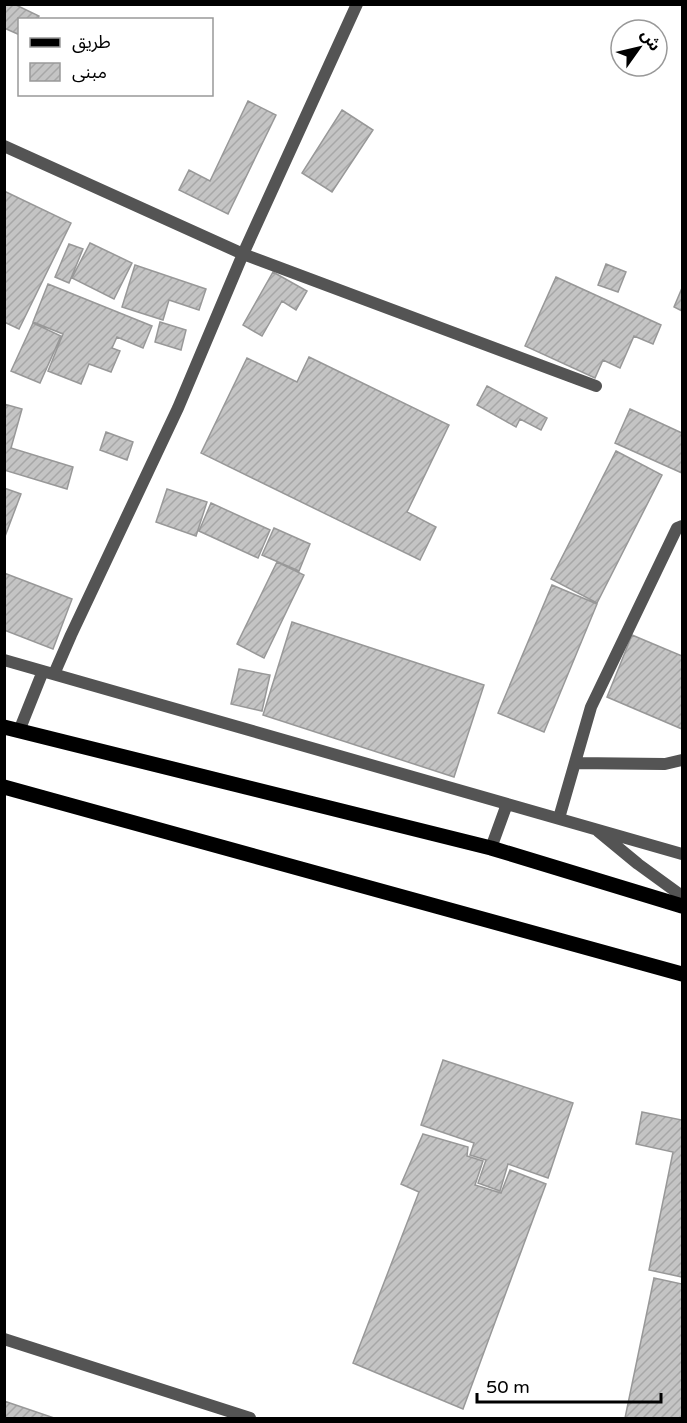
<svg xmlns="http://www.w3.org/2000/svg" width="687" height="1423" font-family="'Varela Round','Noto Sans Arabic',sans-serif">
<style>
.building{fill:url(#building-hatch);stroke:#989898;stroke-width:1.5}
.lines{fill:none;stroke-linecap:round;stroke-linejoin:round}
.lane{stroke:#545454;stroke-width:12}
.street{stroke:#545454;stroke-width:12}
.primary{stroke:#000;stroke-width:15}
</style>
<defs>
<pattern id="building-hatch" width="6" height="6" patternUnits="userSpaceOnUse" patternTransform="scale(1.5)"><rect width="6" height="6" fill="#c4c4c4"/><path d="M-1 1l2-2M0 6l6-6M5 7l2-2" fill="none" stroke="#a7a7a7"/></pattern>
</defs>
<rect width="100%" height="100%" fill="#fff"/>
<path class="building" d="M6,4H14L39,16L37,20H20V35L4,28V8Z
M248,101L276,115L228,214L179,190L189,170L210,181Z
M342,110L373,130L332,192L302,173Z
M4,191L71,223L19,329L4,322Z
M90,243L132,263L114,299L72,278Z
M69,244L83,249L69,283L55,277Z
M606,264L626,272L618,292L598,285Z
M135,265L206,289L199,310L169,300L163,320L122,307Z
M273,272L307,291L296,310L282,301L262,336L243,325Z
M556,277L661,325L653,344L634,336L620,368L603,360L595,378L525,346Z
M48,284L152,326L143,348L117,337L112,348L120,351L111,372L89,364L81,384L48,371L63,334L33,322Z
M682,288V311L674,307Z
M160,322L186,330L181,350L155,342Z
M33,323L61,336L40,383L11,371Z
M309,357L449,425L407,512L436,527L420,560L201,453L247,358L297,382Z
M487,386L547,418L541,430L520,419L516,427L477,405Z
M4,404L22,409L11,448L73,467L67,489L4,470Z
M630,409L682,433V473L615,443Z
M106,432L133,442L127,460L100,450Z
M616,451L662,475L597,603L551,579Z
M4,488L21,494L4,539Z
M167,489L207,502L196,536L156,522Z
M211,503L270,530L258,558L199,531Z
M274,528L310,544L299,571L262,555Z
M277,562L304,575L264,658L237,644Z
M4,573L72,599L53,649L4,630Z
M552,585L597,604L544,732L498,713Z
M292,622L484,685L454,777L263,715Z
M632,635L682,656V729L607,697Z
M239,669L270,675L262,711L231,704Z
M443,1060L573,1103L548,1178L508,1164L500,1191L478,1183L486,1160L470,1155L474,1143L421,1125Z
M642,1112L682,1120V1277L649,1270L673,1152L636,1144Z
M423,1134L468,1147L467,1156L483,1161L475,1185L501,1193L510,1170L546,1184L463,1409L353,1363L419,1192L401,1184Z
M654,1278L682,1284V1418H625Z
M4,1401L54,1418H4Z"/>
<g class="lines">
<path class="lane" d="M575,763L665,764L682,760
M559,818L591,707L677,528L682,526"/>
<path class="street" d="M4,146L243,254L596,386
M4,660L682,854
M54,674L71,635L178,408L243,254L357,4
M19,731L43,671
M598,831L638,864L682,896
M491,848L507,804
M4,1339L250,1418"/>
<path class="primary" d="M4,727L491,848L682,906
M4,787L682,974"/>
</g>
<rect width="687" height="1423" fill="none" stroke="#000000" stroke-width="12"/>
<rect x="18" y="18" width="195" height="78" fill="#ffffff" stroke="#999999" stroke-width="1.5"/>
<rect x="30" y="38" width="30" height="9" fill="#000000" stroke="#999999" stroke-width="1.5"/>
<text x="72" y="48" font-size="18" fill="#000000">طريق</text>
<rect x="30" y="63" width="30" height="18" fill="url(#building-hatch)" stroke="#999999" stroke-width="1.5"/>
<text x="72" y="78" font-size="18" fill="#000000">مبنى</text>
<g transform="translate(639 48) rotate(56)"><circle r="28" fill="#ffffff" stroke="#999999" stroke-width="1.5"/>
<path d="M0-4.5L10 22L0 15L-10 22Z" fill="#000000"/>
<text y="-9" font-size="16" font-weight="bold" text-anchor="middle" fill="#000000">ش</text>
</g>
<path d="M477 1393v9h184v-9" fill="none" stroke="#000000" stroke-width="3"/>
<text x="486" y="1393" font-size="18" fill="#000000" stroke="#ffffff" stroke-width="4.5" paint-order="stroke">50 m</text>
</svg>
